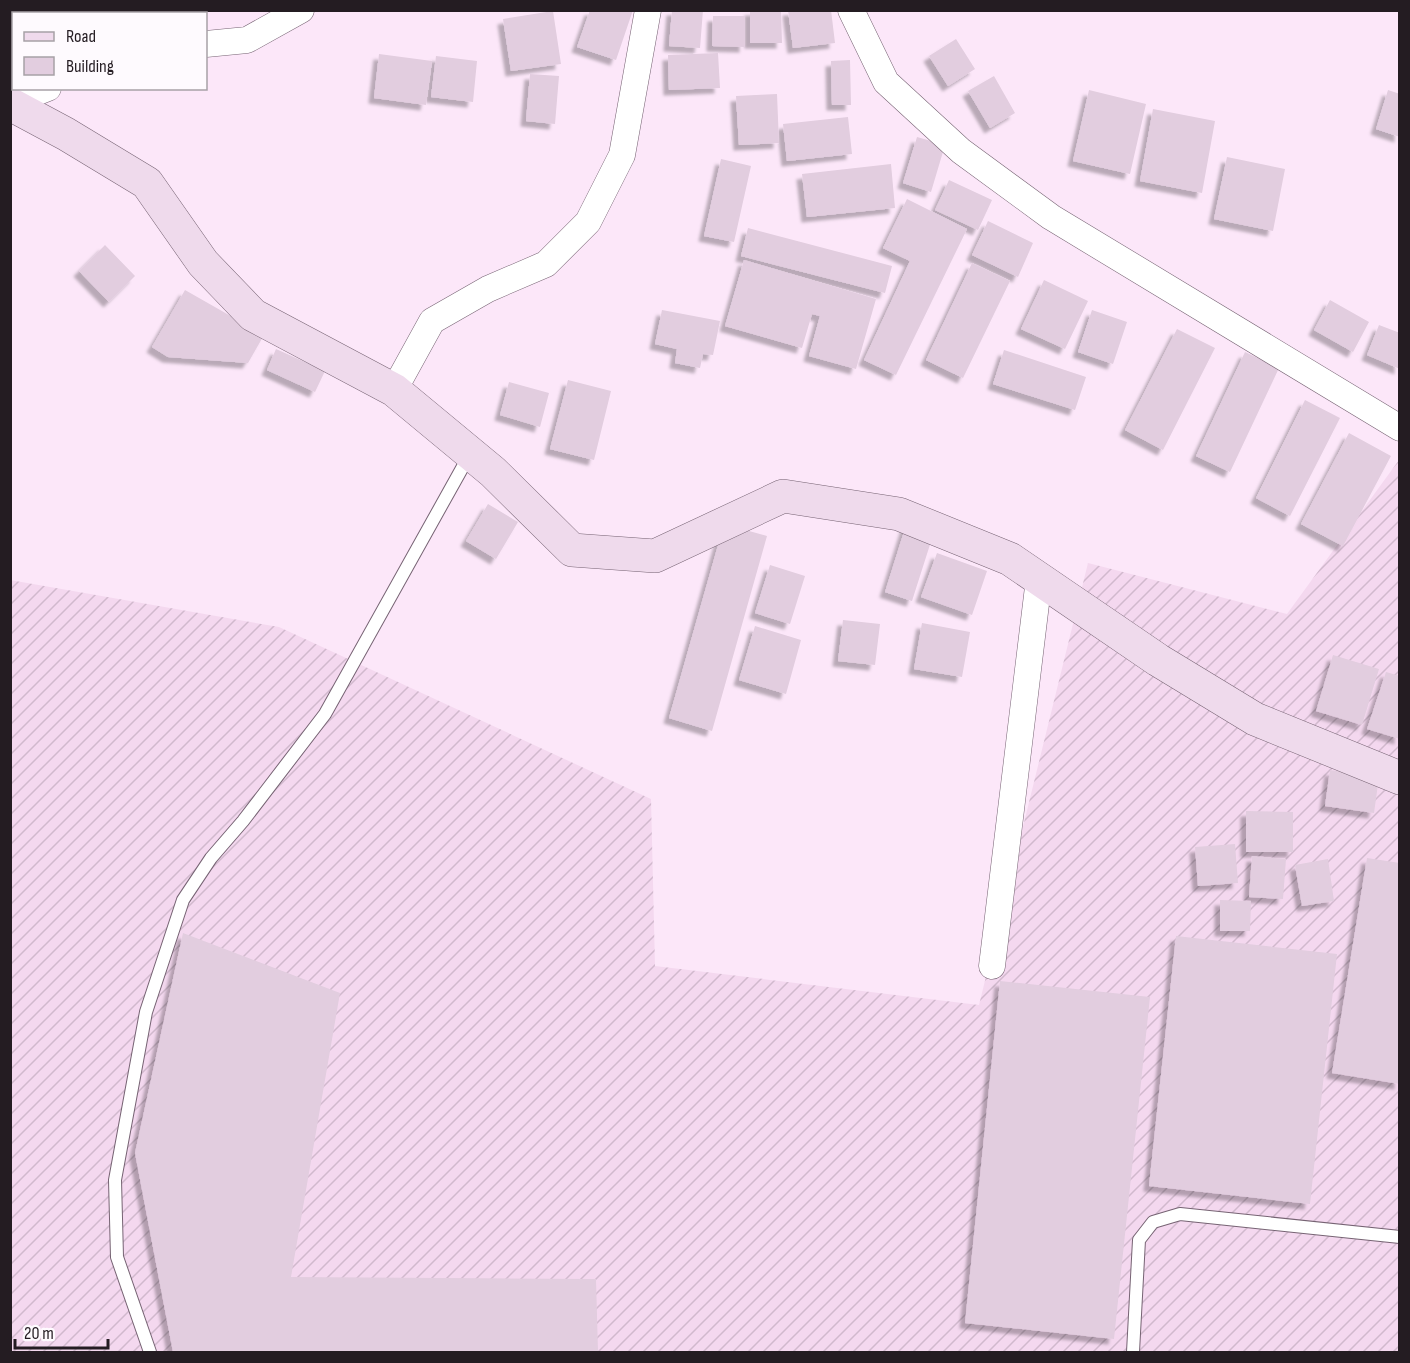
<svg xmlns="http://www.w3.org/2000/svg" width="1410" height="1363" font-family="'Sofia Sans Condensed',sans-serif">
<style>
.industrial{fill:url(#industrial-furrows)}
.building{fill:#e2cddf;filter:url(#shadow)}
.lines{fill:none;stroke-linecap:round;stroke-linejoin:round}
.lane-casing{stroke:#766373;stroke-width:14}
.street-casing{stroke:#766373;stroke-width:27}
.secondary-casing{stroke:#766373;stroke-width:34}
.lane{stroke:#fff;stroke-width:12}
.street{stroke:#fff;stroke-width:26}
.secondary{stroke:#efdaec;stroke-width:33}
</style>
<defs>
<pattern id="industrial-furrows" width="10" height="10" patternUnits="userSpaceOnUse" patternTransform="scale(1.5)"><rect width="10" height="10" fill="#f4d8ef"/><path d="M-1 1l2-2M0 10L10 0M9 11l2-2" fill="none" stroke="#d1b9cd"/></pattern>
<filter id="shadow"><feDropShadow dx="-5.5" dy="5.5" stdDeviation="1.5" flood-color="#0004"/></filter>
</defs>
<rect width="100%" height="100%" fill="#fce7f9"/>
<path class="industrial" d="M1399,460V1352H11L10,580L279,627L651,799L655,966L979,1005L1088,563L1287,614Z"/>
<path class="building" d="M590,10H633L616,60L577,47Z
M672,10H703L700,48L669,46Z
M750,10H781L782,43H750Z
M788,10H831L835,43L793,48Z
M553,11L561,64L511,71L503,19Z
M713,16H745V47L712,46Z
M956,39L975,69L948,86L929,56Z
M718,53L720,88L669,90L668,55Z
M379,54L432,61L426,105L374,98Z
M436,56L477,61L473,102L431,97Z
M850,60L851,105H832L831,61Z
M530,74L559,76L555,124L526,121Z
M994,76L1015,113L990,128L968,91Z
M1089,90L1146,104L1130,174L1073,161Z
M1388,90L1400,94V137L1376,129Z
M777,94L779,143L739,145L736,96Z
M1153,109L1215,121L1202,193L1140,181Z
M848,117L852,154L787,161L783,124Z
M917,137L945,145L931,192L903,183Z
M1227,157L1285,169L1273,231L1214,219Z
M721,159L751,166L734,242L704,236Z
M891,164L895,208L807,217L802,174Z
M949,180L992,200L978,230L935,210Z
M907,199L967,229L896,375L864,360L910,261L883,248Z
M988,221L1033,243L1018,277L972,255Z
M748,228L892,266L885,293L741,256Z
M105,245L135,276L109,302L79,271Z
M744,260L876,299L856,369L809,356L820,316L812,314L802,348L725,326Z
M972,263L1010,281L963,378L926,360Z
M1044,280L1088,301L1065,349L1021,329Z
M185,290L264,335L248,363L168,357L152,347Z
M1330,300L1369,322L1353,352L1314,330Z
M662,310L720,321L713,355L703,354L700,368L675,363L677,349L655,344Z
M1092,310L1127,322L1113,364L1078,352Z
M1379,325L1400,333V369L1367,355Z
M1177,329L1215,348L1163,450L1125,430Z
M276,349L325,371L315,392L267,370Z
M1004,350L1086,377L1075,410L993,384Z
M1245,352L1279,368L1230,472L1196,456Z
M568,380L611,391L594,460L550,449Z
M509,382L549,393L540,427L500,415Z
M1305,400L1340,418L1290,516L1256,498Z
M1349,433L1391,456L1343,546L1301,524Z
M488,504L518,522L496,559L466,541Z
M907,522L934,532L912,601L885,592Z
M724,524L767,536L712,731L669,718Z
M937,553L987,571L972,615L921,597Z
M770,565L805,576L790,624L755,613Z
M843,620L880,624L875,665L838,661Z
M922,623L970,632L962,677L914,669Z
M755,626L801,640L786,694L739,680Z
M1333,655L1379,669L1362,725L1316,711Z
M1386,672L1400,676V739L1367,729Z
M1330,770L1379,777L1374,813L1325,806Z
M1246,811L1293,812V852H1246Z
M1235,844L1238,883L1198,886L1195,847Z
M1252,856L1286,859L1283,899L1249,897Z
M1367,858L1400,863V1084L1332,1073Z
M1328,859L1334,901L1302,906L1295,865Z
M1220,900L1251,901L1250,931H1220Z
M183,933L340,993L291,1277L596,1279L598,1352H173L135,1153Z
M1176,936L1337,954L1310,1204L1149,1186Z
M1000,981L1150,997L1114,1339L965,1323Z"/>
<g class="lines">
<g class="lane-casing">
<path id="lane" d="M150,1352L117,1257L115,1180L146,1012L183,900L211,858L243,821L325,714L470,454
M1133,1352L1139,1240L1153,1222L1180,1214L1400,1237"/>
</g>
<g class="street-casing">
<path id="street" d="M851,10L886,82L961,151L1051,217L1400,428
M29,14L31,10
M206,44L247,40L301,10
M10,103L48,88
M394,390L432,321L488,289L546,264L588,222L622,155L648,10
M992,966L1039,579"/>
</g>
<g class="secondary-casing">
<path id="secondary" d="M10,104L66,134L147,183L203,263L253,315L394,390L493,472L572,550L655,556L783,496L899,514L1010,559L1158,660L1255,719L1400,778"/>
</g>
<use href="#lane" class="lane"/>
<use href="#street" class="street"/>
<use href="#secondary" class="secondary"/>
</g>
<rect width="1410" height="1363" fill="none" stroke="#241c22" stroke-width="24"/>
<rect x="12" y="12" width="195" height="78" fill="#fefafe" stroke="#a7a1a6" stroke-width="1.5"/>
<rect x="24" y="32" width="30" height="9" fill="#efdaec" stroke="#a7a1a6" stroke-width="1.5"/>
<text x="66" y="42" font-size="18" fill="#241c22">Road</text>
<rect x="24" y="57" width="30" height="18" fill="#e2cddf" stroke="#a7a1a6" stroke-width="1.5"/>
<text x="66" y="72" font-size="18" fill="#241c22">Building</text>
<path d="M15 1339v9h93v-9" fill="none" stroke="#241c22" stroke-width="3"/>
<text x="24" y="1339" font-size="18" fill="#241c22" stroke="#fefafe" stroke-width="4.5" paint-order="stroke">20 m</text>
</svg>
